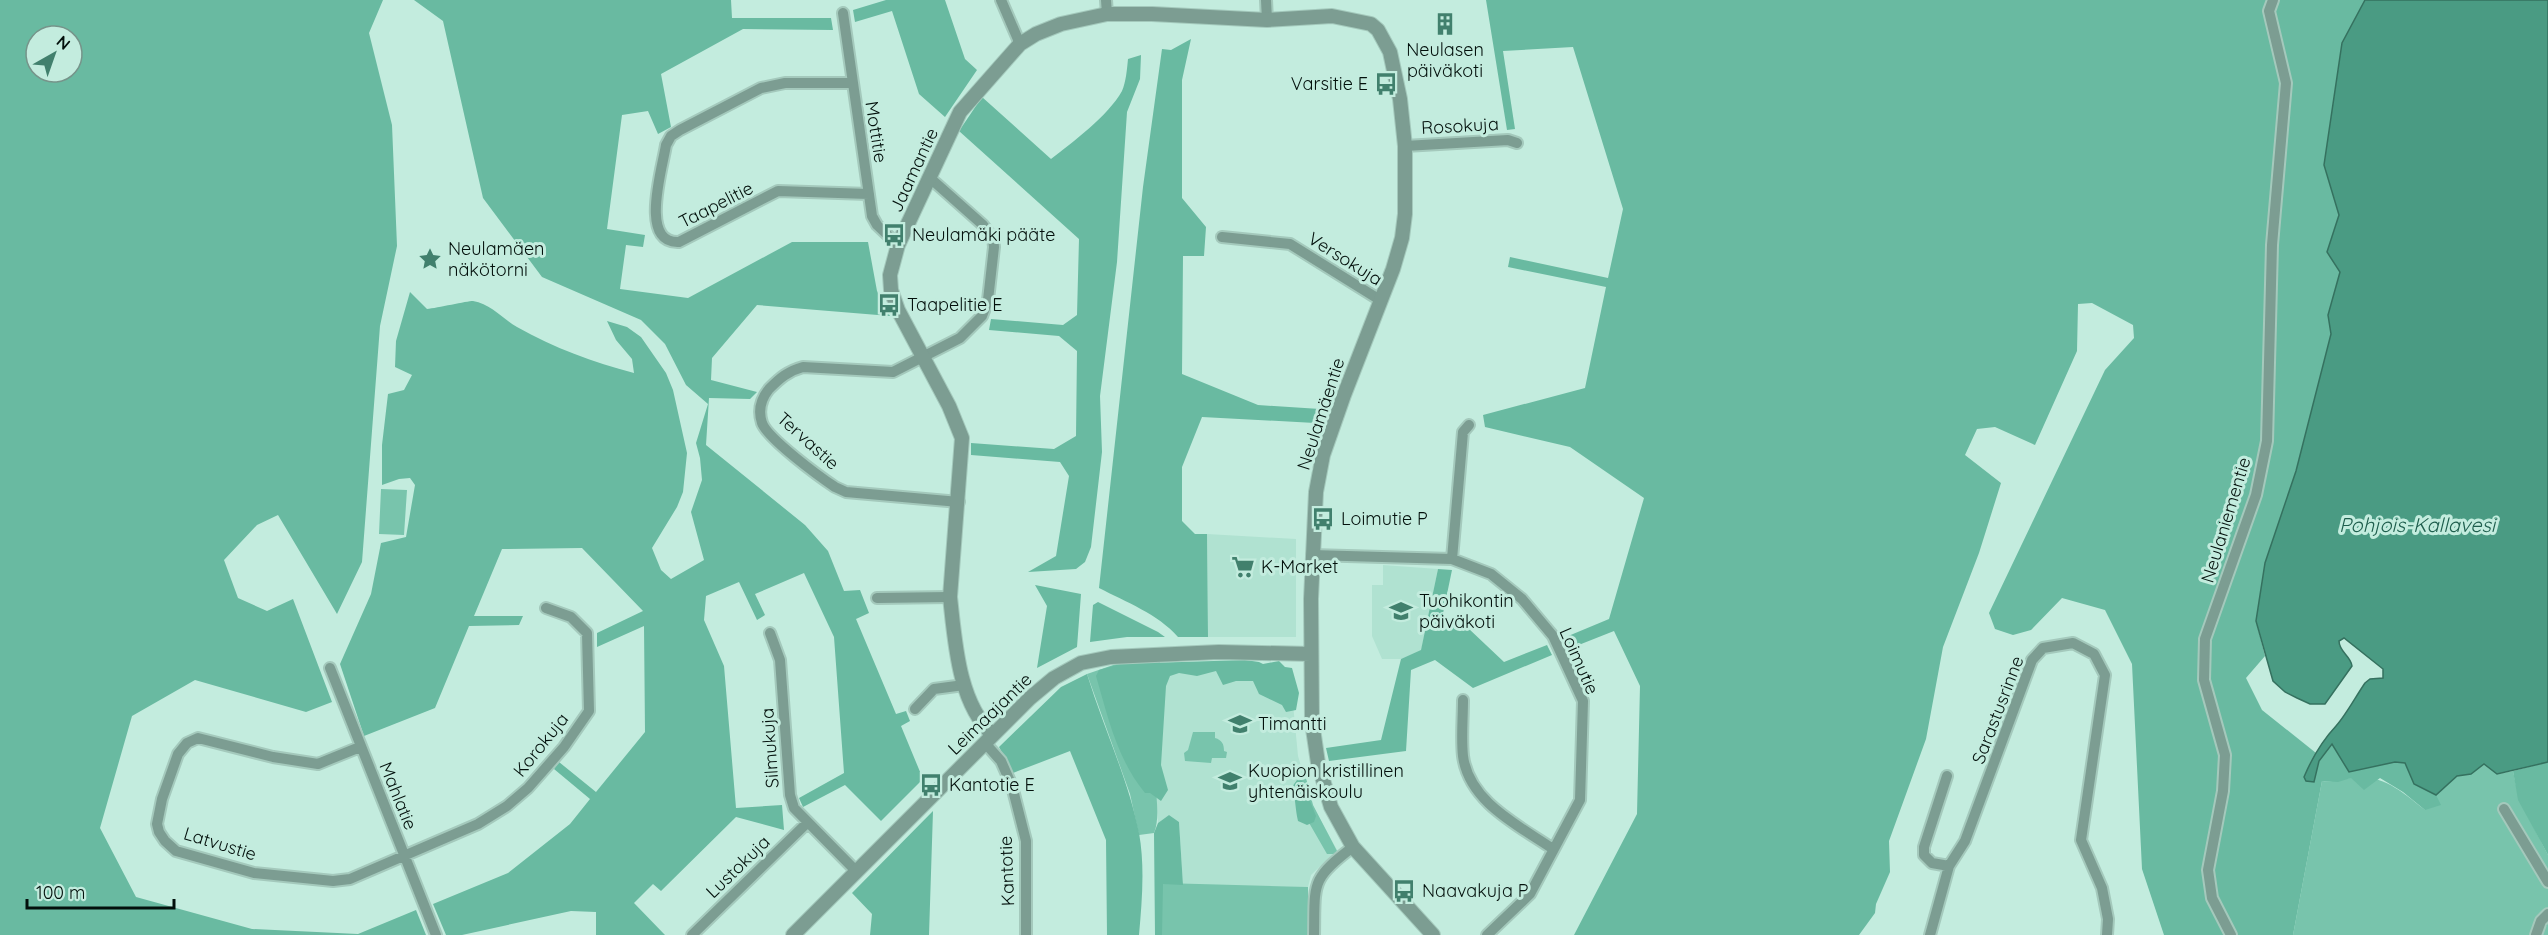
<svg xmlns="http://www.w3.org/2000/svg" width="2548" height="935" font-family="Quicksand,sans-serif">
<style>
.built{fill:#b0e2d1}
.green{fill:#78c4ac}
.forest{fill:#69baa1;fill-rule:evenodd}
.water{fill:#4a9b83;stroke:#35715f;stroke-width:1.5}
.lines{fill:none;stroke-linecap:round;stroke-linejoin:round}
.minor-casing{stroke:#a4c9bc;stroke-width:14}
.tertiary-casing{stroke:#a4c9bc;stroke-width:16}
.minor{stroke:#7c9d92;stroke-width:10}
.tertiary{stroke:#7c9d92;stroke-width:14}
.labels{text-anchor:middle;stroke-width:6;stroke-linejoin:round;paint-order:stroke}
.poi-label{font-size:18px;fill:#03100c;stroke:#c3ecde;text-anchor:start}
.street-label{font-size:18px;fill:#03100c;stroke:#c3ecde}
.water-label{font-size:20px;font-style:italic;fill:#1e5e4d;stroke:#c3ecde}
</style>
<rect width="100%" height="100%" fill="#c3ecde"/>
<path class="built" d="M1207,534L1296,539V637H1208Z
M1383,565L1438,569L1421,651L1401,659H1382L1372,636V585H1383Z
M1160,662L1254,663L1293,704L1298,756L1313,806L1337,850L1311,875L1308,887L1183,885L1179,822L1169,815L1158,823L1156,797L1157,709Z"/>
<path class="green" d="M381,489L407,490L404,535L379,534Z
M1160,662C1157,703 1157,743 1156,783C1156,800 1160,818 1154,833L1139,835L1130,794L1087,674L1119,663Z
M1193,732H1215V738C1222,740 1224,744 1224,751L1227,752L1226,758H1212L1211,763L1185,761L1184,753L1188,750Z
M2485,763L2497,774L2513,771L2519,800L2548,855V935H2293L2322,781C2333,782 2339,780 2350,778C2380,772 2403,792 2425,810L2410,772L2471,774Z
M1298,774H1305L1313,805L1337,851L1334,854H1327L1308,821Z
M1162,883L1308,887V935H1162Z"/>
<path class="forest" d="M0,0H383L369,33L392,125L397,246L380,326L362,562L337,614L278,515L257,525L224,560L238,598L267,611L293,599L332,702L306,712L195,680L132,716L100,828L136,897L252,929L358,934L416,910L426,935H0ZM36,36H72V72H36Z
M414,0H731L732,18H831L833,30L743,29L661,74L671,127L658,134L648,111L622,115L607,229L645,235L643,247L626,245L620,289L688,298L792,242H868L877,291L890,316L757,305L712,358L711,380L757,392L750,399L709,398L706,445L805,525L828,551L844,591L860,590L869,613L856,619L896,714L906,711L910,721L901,726L923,779L881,821L845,785L803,807L799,798L844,773L834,637L804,573L755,594L765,615L757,620L739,582L706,596L704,620L724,666L736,808L782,805L784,830L736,817L661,891L653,884L634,903L665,935H596V912L571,911L462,935H446L433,904L508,873L570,824L590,799L554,769L559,762L596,792L645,732L644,626L597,647V633L643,611L582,548L502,549L474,616H523L519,625L469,626L435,708L364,736L340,664L371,594L381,543L406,537L415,485L410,478L399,479L382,485V445L388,394L404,390L412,375L395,367L396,341L410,292L427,309C437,308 467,301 473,301C491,304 503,319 517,327C554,348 593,362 634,373L632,359L616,340L607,321L627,327L641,337L666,373L673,390L687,453L683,492L677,507L652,548L661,570L671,579L704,560L691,512L702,480L700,458L696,443L708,404L686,385L665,344L641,320L542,277L483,198L443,21Z
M886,0H945L965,59L977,70L945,117L919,94L892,11L855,22L853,10Z
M1486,0H2365L2342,43L2324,165L2339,215L2327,252L2340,272L2328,315L2331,334L2296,471L2265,563L2256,621L2265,656L2246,678L2262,710L2316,753L2309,765L2314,775L2319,761L2332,744L2349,772L2395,762L2405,763L2414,784L2436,795L2441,805L2425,810L2403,792L2380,778L2364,790L2351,778L2338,782L2322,781L2293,935H2164L2142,869L2132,664L2105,610L2062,598L2031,630L2013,635L1995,629L1989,613L2105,370L2134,338L2133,325L2092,303L2078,304L2077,351L2035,445L1995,427L1977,429L1965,455L2001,483L1979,553L1943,647L1926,739L1889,841L1890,872L1876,904L1875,913L1859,935H1574L1637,814L1640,686L1614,631L1566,650L1561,639L1609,619L1644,498L1570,447L1485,427L1483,415L1585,388L1606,287L1508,267L1510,257L1608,278L1623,209L1573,47L1503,51L1515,129L1507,130Z
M1191,39L1182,80V198L1206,227L1204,256H1183L1182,374L1258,405L1320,409L1315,423L1202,417L1182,467V521L1195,534H1207L1208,637H1178C1158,614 1126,602 1099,588L1143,187L1162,49L1171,50Z
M1141,55L1140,79L1127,112L1117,262L1100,396L1102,452L1091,547L1085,562L1076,569L1028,572L1056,556L1069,476L1060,462L971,455V443L1054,449L1076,436L1077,351L1059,336L989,330L991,319L1063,325L1077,315L1079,239L959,131L982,97L1051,159C1073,142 1108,116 1122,91C1126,82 1127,69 1128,59Z
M1438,569L1452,570L1441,623L1468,628L1504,662L1547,645L1552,655L1473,688L1435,660L1411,670L1406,751L1329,761L1326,748L1381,740L1401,659L1421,650Z
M1035,585L1081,594L1077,647L1037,668L1047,606Z
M1098,602L1158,632L1165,637H1127L1090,642L1093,605Z
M1245,660L1259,662L1263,664L1279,661L1285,667L1292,668L1299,693L1296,710L1286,712L1282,705L1259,694L1253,681H1236L1223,685L1216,671L1197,676L1179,673L1170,676L1166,686L1161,765L1168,790L1161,801L1150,793H1145C1117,759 1108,717 1096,676L1099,670L1120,664Z
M1087,674C1103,727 1128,778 1139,833C1145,866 1142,902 1139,935H1107L1106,840L1070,751L1013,773L999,747L1061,687Z
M2548,762V855L2518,800L2513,771Z
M1297,780L1302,781L1316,816L1314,822L1307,825L1298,821C1295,808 1296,800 1292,787Z
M933,811L929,935H870L872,914L852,893Z
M1169,815L1179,822L1183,885L1163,884L1162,935H1155L1154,833L1158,823Z"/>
<path class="water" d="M2365,0H2548V762L2497,774L2484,764L2471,774L2457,776L2436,795L2414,784L2405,763L2395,762L2349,772L2332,744L2319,761L2314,782L2306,781L2304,777C2312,758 2322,741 2336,726C2346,715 2356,696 2365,683L2370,679L2383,678V669L2344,638L2339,641C2339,652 2351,656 2352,666L2325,704H2310L2297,698L2285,692L2273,681L2256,621L2265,563L2296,471L2331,334L2328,315L2340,272L2327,252L2339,215L2324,165L2342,43Z"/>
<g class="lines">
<g class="minor-casing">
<path id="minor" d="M1001,0L1020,44
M1106,0L1107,14
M1266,0L1267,20
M843,13L872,216L877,225L898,245
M852,83H785L761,88L680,130L671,136L666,145C662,170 639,244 679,242L778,191L869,194
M1405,146L1508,140L1517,143
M930,178L983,225L993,238L994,247L988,300L982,316L960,338L893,372L803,367C788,371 780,378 769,389C761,399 758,411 762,423C768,439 820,477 835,487L846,492L959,502
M1222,237L1290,244L1380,300
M1312,555L1452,559L1491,574L1522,599L1553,636L1583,701L1580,800L1530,894L1487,935
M1452,559L1463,432L1469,425
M877,598L950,597
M770,633L780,660L790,795L794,808L856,871
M330,668L436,935
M1463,700C1463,718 1461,738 1463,756C1469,802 1518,825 1553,849
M915,709L934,689L964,685
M985,743L1001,761L1012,786L1026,841V935
M360,747L318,764L273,757L198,738L187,743L178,754L162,799L157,824L159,832L165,841L176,851L254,873L333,881L350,879L478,824L507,806L528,788L564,747L589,711L587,633L571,617L546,608
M1947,776L1924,847V855L1932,863L1949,866L1965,841L2032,660L2043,648L2073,643L2094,654L2105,675L2081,840L2102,888L2108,919L2107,935
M2504,809L2548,882
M692,935L807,823
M1314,935C1315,884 1310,879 1353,847
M1930,935L1949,866
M2231,935L2212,898L2208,870L2223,791L2225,755L2204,680L2205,639L2256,495L2267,441L2272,245L2286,83L2269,11L2273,0
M2536,935L2541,921L2548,914"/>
</g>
<g class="tertiary-casing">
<path id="tertiary" d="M993,735C958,703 955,641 950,597L962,438L949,406L898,310L891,290L890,275L898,245L960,112L1020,44L1036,34L1061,24L1107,14H1152L1267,20L1332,16L1371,24L1378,30L1390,52L1400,99L1405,146V214L1402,238L1393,269L1344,395L1323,455L1316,492L1311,599L1312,722L1318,763L1331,807L1353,847L1433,935
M793,935L1030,698L1054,678L1081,663L1111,657L1219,652L1311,654"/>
</g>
<use href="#minor" class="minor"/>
<use href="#tertiary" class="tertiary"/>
</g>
<defs>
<g id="building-bare" transform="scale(1.8)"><path d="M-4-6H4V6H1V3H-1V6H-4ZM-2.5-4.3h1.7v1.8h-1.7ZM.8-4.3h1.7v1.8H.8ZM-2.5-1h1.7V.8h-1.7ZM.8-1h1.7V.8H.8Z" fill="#41806d" stroke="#c3ecde" stroke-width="2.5" paint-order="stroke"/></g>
<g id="bus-bare" transform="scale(1.8)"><path d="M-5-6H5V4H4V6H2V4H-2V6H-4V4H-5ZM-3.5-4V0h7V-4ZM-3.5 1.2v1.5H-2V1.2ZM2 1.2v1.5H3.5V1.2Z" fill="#41806d" stroke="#c3ecde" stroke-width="2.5" paint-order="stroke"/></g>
<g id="sight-bare" transform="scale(1.8)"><path d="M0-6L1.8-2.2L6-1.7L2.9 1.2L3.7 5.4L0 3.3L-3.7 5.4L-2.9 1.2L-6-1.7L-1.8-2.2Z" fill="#41806d" stroke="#c3ecde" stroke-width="2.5" paint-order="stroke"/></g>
<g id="supermarket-bare" transform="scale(1.8)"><path d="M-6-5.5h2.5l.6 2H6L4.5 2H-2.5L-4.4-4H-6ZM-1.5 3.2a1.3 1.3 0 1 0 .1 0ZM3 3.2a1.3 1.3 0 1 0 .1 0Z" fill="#41806d" stroke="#c3ecde" stroke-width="2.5" paint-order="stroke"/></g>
<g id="school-bare" transform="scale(1.8)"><path d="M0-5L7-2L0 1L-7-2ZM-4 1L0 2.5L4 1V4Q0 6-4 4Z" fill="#41806d" stroke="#c3ecde" stroke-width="2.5" paint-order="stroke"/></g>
</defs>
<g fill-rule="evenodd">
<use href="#building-bare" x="1445" y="24"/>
<use href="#bus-bare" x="1386" y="84"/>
<use href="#bus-bare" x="894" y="235"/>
<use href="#sight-bare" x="430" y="259"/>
<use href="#bus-bare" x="889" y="305"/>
<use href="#bus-bare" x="1323" y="519"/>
<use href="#supermarket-bare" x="1243" y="567"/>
<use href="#school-bare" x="1401" y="611"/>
<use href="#school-bare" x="1240" y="724"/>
<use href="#school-bare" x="1230" y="781"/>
<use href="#bus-bare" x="931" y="785"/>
<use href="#bus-bare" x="1404" y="891"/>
</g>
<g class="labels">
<g class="poi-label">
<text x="1445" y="56" text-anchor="middle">Neulasen<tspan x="1445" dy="21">päiväkoti</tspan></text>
<text x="1368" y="90" text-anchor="end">Varsitie E</text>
<text x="912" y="241">Neulamäki pääte</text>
<text x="448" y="255">Neulamäen<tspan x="448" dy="21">näkötorni</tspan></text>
<text x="907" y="311">Taapelitie E</text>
<text x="1341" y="525">Loimutie P</text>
<text x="1261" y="573">K-Market</text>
<text x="1419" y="607">Tuohikontin<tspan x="1419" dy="21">päiväkoti</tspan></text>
<text x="1258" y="730">Timantti</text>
<text x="1248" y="777">Kuopion kristillinen<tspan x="1248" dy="21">yhtenäiskoulu</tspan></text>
<text x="949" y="791">Kantotie E</text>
<text x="1422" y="897">Naavakuja P</text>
</g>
<g class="street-label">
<text transform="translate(1460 126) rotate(-3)" y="6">Rosokuja</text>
<text transform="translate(876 132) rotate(81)" y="6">Mottitie</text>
<text transform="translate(914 170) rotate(-65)" y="6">Jaamantie</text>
<text transform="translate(716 205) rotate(-27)" y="6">Taapelitie</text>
<text transform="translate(1345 259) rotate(32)" y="6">Versokuja</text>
<text transform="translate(1321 414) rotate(-72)" y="6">Neulamäentie</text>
<text transform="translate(808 441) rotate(42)" y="6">Tervastie</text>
<text transform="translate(2226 520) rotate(-73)" y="6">Neulaniementie</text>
<text transform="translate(1579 661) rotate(66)" y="6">Loimutie</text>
<text transform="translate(1998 710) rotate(-69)" y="6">Sarastusrinne</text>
<text transform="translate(990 714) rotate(-44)" y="6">Leimaajantie</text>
<text transform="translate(541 745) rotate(-51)" y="6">Korokuja</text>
<text transform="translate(770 748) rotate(-94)" y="6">Silmukuja</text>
<text transform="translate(398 796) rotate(68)" y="6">Mahlatie</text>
<text transform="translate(220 844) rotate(17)" y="6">Latvustie</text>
<text transform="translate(738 867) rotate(-44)" y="6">Lustokuja</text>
<text transform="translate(1007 871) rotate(-92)" y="6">Kantotie</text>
</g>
<g class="water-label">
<text x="2417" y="532">Pohjois-Kallavesi</text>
</g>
</g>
<g transform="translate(54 54) rotate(40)"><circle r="28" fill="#c3ecde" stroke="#76948a" stroke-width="1.5"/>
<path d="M0-4.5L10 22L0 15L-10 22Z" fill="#41806d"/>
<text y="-9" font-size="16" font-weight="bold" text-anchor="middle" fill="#03100c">N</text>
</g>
<path d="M27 899v9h147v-9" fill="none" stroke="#03100c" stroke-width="3"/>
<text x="36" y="899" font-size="18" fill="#03100c" stroke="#c3ecde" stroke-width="4.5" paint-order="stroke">100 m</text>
</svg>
